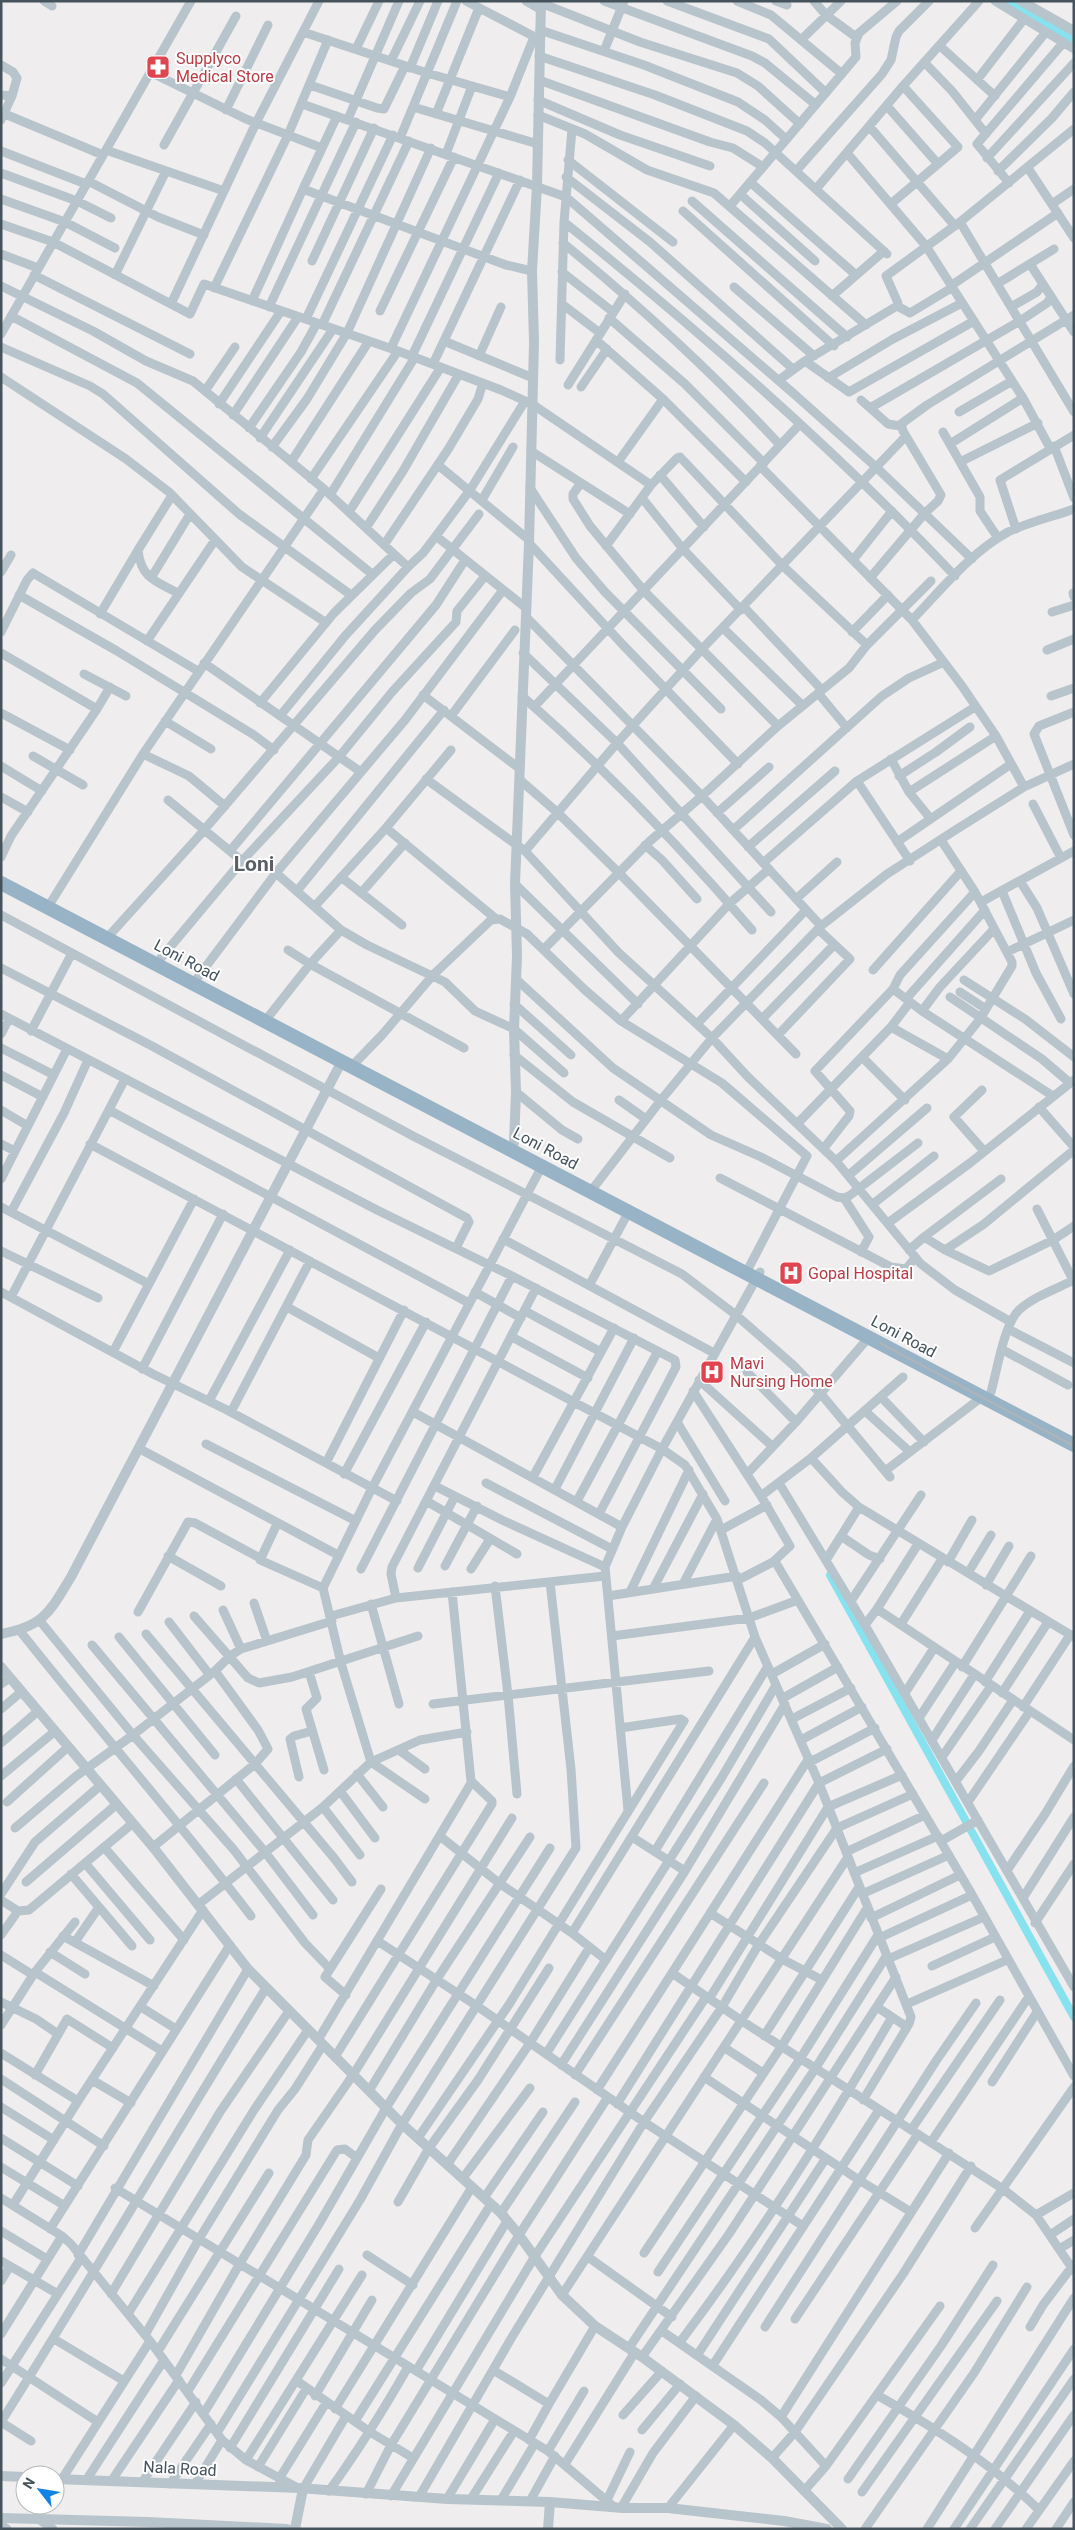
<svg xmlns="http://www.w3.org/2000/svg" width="1075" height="2530" font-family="Roboto,sans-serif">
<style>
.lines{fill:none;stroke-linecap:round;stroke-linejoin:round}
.canal{stroke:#85e2ee;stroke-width:8}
.minor{stroke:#b8c4cb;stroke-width:9}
.tertiary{stroke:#b8c4cb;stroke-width:10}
.trunk{stroke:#98b3c6;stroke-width:14}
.rail{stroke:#afb4b8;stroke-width:2}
.labels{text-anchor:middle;stroke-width:4;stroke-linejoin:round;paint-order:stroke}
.health-label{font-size:16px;fill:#be3a42;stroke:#fff;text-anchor:start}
.street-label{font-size:16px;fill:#45535c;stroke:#fff}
.district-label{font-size:21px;font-weight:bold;fill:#5a5f63;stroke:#fff}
</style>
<rect width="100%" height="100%" fill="#f0edee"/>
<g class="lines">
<path class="canal" d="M1008,1L1074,41
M830,1575L1074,2017"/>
<path class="minor" d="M44,1L52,6
M466,1L537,38
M526,1L540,9
M604,1L752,56L765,63L816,105
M667,1L769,39L826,93
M737,1L771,15L842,74
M776,1L787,5
M814,1L826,15L856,37
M995,1L1074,49
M541,3L640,42L737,73L758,86L800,124
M540,30L644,65L738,102L765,120L786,139
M303,32L427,73L510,97
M802,39L841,1
M940,46L995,96
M356,49L379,1
M604,51L624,1
M539,56L655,95L747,131L765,143L887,254
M391,61L420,1
M925,63L952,91L986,134
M1,65L13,72L17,78L12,96L1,120
M410,68L438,1
M150,72L246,119L322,148
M539,80L710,142L733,148L763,167
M977,80L1024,19
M310,85L377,108L384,109L405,66
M1,95L12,96
M538,100L620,135L710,166
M302,104L566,197L793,393L876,467L972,559
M887,106L938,164
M413,107L538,144
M226,110L268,25
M5,114L103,155
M436,114L479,8
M538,115L585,134L647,170L714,193L866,325
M337,116L303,189L506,265L532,271
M348,119L399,1
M975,120L1046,32
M869,126L955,226
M400,138L457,1
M164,145L236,16
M106,150L224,191
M1,151L86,184
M847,153L926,246L1023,398L1050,448
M446,154L472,86
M987,158L1074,63
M568,160L673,242
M1028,168L1074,238
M796,171L882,74L891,60L896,37L899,31L929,1
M998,171L1052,118L1074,92
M1,173L77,201L111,218
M566,177L650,242L793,369
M88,181L158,217L204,235
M750,182L856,275
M1009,183L977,144L1063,43
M816,189L903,86L979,1
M740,194L815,261
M1,199L65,222L115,248
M692,201L847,337
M892,203L958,147L903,86
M1052,204L1074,189
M730,206L856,57L855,43L859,33L897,1
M683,211L834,346
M564,222C701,332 834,448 955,576
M960,222L1074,412
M1,224L53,242L190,314L204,284L398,351L501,390L532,404L651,485
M563,243C640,306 712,372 780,445
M1,254L38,268
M312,261L374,128
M1030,264L1074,332
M562,272L613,312
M34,275L190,354
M115,275L166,171
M997,284L1054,249
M952,285L1058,213
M1,286L93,331L146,361L193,381L324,489L143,754L48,907
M734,287L814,356
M214,288L288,135L328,40
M832,296L884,251
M252,301L303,189
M171,304L256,123L319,1
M562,304L600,333
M897,306L910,313L953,287
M269,307L356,122
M1011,307L1037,292L1043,284
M380,311L454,157
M11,316L137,383L372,574
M609,318L685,384L764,463
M306,319L393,135
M322,325L409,141
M1,334L191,1
M596,340L663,399L746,482
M444,341L533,378
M1,347L90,386L103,394L239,514L351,595
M391,348L510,97L534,37
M412,356L499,173
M479,356L501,307
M560,360L564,222L572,129
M805,361L849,392L974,321
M433,364L520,180
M1,377L126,459L169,492L242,567L325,622
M828,378L893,339L962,303
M779,380L805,361L897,306L898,303L886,276L960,222L1074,129
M568,385L625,294
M581,387L607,349
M205,391L235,347
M861,400L888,424L900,426
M219,404L281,311
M870,408L1020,321L1047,303L1051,297
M959,412L1012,381
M233,415L298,317
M249,428L301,352L317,323
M943,432L980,497V511L998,538
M260,438L333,329
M950,444L1023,398
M1054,446L1074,498
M272,447L307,399L347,333L431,148
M531,451L630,514
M291,462L369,341
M618,462L663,399
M960,462L1038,423
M438,465L529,540
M760,466L912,620L962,686L996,736L1024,787
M660,475L704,527
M311,479L398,351
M581,483L573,494V499L590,526L644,591L778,726
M530,488L576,558L605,592L721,709
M324,489L408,567L423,553L436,536L526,608
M330,495L415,357
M171,497L138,550C141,578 155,581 178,593
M642,498L683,549L741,610
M482,500L513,447
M349,512L441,367
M366,528L403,471L459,374
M1016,529L1000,480L1074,435
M436,536L470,490L525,401
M529,543L623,645L738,764
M384,545L449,448L478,399L483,383
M606,546L651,485L677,458L680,457L783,566L867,645
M853,560L892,511
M1,572L11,555
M151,578L190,514
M870,578L925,513L938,501L941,495L903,431L901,424L927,405L1074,315
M1073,593L1074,597
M19,595L117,651L254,735L274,750
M744,607L822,690
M1052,612L1074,605
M100,614L138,550
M526,617L702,796L821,926
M912,620C941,590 971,552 1008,532C1029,522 1052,517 1074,509
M723,628L802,705
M1,632L27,580L33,573L198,671
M852,632L888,595
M147,641L215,540
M1047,650L1074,639
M1,653L97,709L110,687
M523,653L617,743L771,912
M204,663L361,772L405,720L503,590
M84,674L126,696
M818,693L847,728
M423,695L520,769
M522,696C604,768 681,847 752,930
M1051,696L1074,688
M260,703L334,613L394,554
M534,707L800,424
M1074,712L1039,726L1034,734L1074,835
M1,713L70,750
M280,716L345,636L408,567
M451,716L515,630
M165,721L211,749
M143,754L189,776L225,806
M33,756L83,785
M891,759L909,792L930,818
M1,766L42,791
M899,776L936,752L970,727
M426,779L525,851L618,952L712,1038L748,1077L836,1161L921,1264L955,1290L1011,1322
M520,780L558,813L618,872L796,1054
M909,792L996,736
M1,797L28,812
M168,800L242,861
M1033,804L1061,858
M717,813L769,767
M386,828L495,918
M733,830L882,696L909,678L944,662
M897,842L1011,764
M645,845L662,860L697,899
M748,847L835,771
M230,851L436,605L465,560
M525,851L617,743L702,649L906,436
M1,857L11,836L97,709
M910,861L857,781L975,707
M763,863L857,781
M276,873L341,930L367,945L445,982L475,1011L514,1029L564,1073
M341,877L402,925
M1020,881L1037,908L1074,994
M515,884L638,1004
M297,891L444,710
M1002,891L1036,973L1061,1019
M361,893L405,843
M796,899L837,862
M981,902L1074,851
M315,906L386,828L451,750
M1,915L413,1136L682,1274L736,1315L793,1365L821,1394L890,1477
M107,938L199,836L375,630L411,593L430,579L479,514
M544,949L650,841L702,796L778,726L849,668L867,645L931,581
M288,950L310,964L464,1048
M1007,952L1074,920
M161,958L242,861L339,757L392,692L456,622L457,611L485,576
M1,968L152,1046L467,1218L469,1222L456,1248
M873,970L961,871
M198,977L276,873L361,772
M516,979L613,1068L711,1135L761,1157L837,1197L844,1198L849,1196L918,1143
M964,980L1025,1019L1074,1057
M893,989L900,975L975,892
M960,992L986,1009
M950,997L1042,1059L1070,1083
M906,999L985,910
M514,1004L571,1055
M922,1011L940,987L994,929
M1,1014L377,1210L512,1276L675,1360L676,1367L599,1514
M762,1019L834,945
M265,1021L310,964L341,930
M621,1021L729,904L769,869
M697,1024L806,910
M891,1027L948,1059
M31,1031L72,953
M1,1034L9,1019
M778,1035L850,959L818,929
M1,1048L54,1075
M514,1055L573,1102L670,1158
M862,1057L905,1100
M352,1066L382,1035L433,975L491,920L500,919L527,934L585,990L621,1021L722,1083L807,1156L746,1273
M1,1075L43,1097
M982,1090L954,1117L984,1151
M516,1092L562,1130L578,1139
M619,1100L646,1119
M1039,1107L1074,1147
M1,1110L28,1126
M109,1110L469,1303
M798,1123L891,1027L910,1002
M1,1144L15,1151
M90,1144L662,1449L685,1465L717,1519L755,1637L819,1783L911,2017L909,2024L863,2100
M824,1148L849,1116L850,1111L815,1071L893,989L922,1011L1053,1096
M836,1161L948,1059L980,1019L1012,966V962L975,892L941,840
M849,1175L927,1108
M720,1178L891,1267L906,1269L915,1258
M1,1179L67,1049
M591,1191L661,1100L712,1038L821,926L887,874L957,829L1024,787L1074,764
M844,1198L869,1237L861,1252
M873,1204L934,1156
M1,1207L149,1284
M1037,1209L1074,1282
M11,1212L64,1113L88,1060
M888,1223L970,1163L1074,1080
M924,1237L1001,1179
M503,1239L714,1353
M909,1250L924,1237L945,1250L989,1271L1053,1240L1074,1226
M945,1250L984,1224L1074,1150
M1,1251L98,1298
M590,1284L629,1211
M1,1292L153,1374L225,1409L397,1501
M475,1292L521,1318
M11,1297L125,1079
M287,1307L379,1358
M525,1311L601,1352
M1008,1329L1074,1363
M512,1337L588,1378
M1003,1350L1068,1385
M113,1352L194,1199
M142,1369L223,1214
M747,1372L796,1422
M699,1380L772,1446
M693,1391L761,1496L811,1458L903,1377
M991,1392C997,1371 1004,1324 1019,1310C1033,1297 1056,1289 1074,1280
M881,1397L924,1442
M209,1401L290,1250
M865,1411L910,1452
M231,1412L310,1261
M413,1412L622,1527
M677,1422L725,1501
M206,1444L356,1521
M140,1449L338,1555
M811,1458L842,1492L859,1507L1074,1637
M326,1463L404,1310
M885,1471L982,1397
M344,1474L426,1322
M747,1474L796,1422L869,1337
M533,1477L614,1328
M486,1483L612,1549
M779,1483L865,1625L1074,1987
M435,1486L502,1520L605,1567
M555,1489L634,1338
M577,1501L658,1351
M428,1502L517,1554
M277,1524L260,1560L323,1588
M721,1530L767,1505
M841,1536L859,1507
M918,1544L877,1609L1074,1740
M168,1556L221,1586
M826,1560L841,1536L869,1555L880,1559
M773,1562L776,1563L970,1891L1074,2076
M948,1562L972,1520
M445,1566L477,1506
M418,1568L455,1496
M361,1569L512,1276
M471,1569L490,1539
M968,1573L991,1535
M738,1580L773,1562L790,1546L761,1496
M683,1584L717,1519
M986,1585L1009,1546
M495,1586L508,1695L517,1794
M654,1587L703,1494
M630,1592L689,1470
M608,1596L737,1576
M396,1598L391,1574L392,1567L536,1288
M851,1601L921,1495
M254,1603L267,1641
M371,1604L399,1704
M223,1610L241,1649
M138,1612L188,1522L195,1523L260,1558
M194,1616L248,1678L259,1683L292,1677L418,1636
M331,1616L396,1598L605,1576
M40,1621L133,1735L234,1850L305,1943L329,1968
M169,1622L209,1674
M901,1624L942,1559
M865,1625L877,1609
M20,1631C96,1727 177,1819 251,1916
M146,1634L334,1858L352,1882
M612,1636L749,1618L798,1600
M119,1637L215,1755
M92,1645L265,1852L313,1915
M962,1667L1031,1556
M309,1672L317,1698L306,1709L324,1770
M772,1674L825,1644
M985,1682L1030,1611
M1,1684L10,1678
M905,1693L934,1648
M1002,1693L1048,1622
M783,1698L838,1667
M433,1704L709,1671
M1023,1707L1070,1635
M1,1709L21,1692
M919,1718L955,1663
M792,1719L851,1688
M801,1740L862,1707
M932,1740L974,1675
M1,1743L37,1712
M399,1750L425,1769
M942,1757L991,1686
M809,1758L672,1973L742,2021L1003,2189L1036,2215L1074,2271
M810,1762L875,1728
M357,1774L383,1807
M1,1776L54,1732
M299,1777L290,1739L294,1736L312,1731
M236,1779L333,1900
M956,1781L979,1751L1013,1700
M340,1791L375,1838
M425,1799L371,1762L341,1663L323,1588L372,1488L542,1166
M7,1802L68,1747
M968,1802L1030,1711
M323,1807L360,1855
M628,1810L605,1567L622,1527L662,1449L760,1272
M15,1828L75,1777L133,1735L215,1671L230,1656L241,1649L332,1621
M441,1837L499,1883L572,1933L755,1637
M632,1837L685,1871
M941,1841L978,1820
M104,1847L184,1940
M153,1847L255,1764L268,1749L258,1730L215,1671
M655,1851L768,1666
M846,1852L925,1815
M85,1863L150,1940
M1008,1869L1045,1814L1074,1766
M854,1873L938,1836
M71,1874L132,1946
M26,1882L117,1804
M1,1894L35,1842L101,1785
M862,1894L949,1855
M1023,1898L1074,1817
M1,1900L18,1911
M199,1904L323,1807L371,1762L420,1740L467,1732
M710,1913L782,1959L822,1980
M871,1918L960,1875
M1035,1923L1074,1864
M572,1933L606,1960
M1,1935L18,1911L29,1910L133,1823
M63,1936L154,1986
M879,1938L972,1895
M75,1942L99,1907
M379,1942L477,2006L644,2122L803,2226
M50,1952L85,1974
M1,1955L33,1975
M888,1959L984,1917
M932,1966L995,1937
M35,1972L162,2051
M346,1995L325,1977L381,1889
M709,1999L828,1807L902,1775
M1,2002L36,2019L58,2034
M907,2004L1007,1960
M141,2007L176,2029
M877,2007L907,2027
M1,2025L35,1972L75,1922
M764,2036L859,1887
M318,2040L471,1783
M725,2048L763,2073
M1,2053L78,2101
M546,2054L722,1777L776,1685
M335,2057L492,1804V1801L471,1781L452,1592
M561,2065L685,1871L785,1704
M35,2075L67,2019L113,2048
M575,2075L764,1783
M704,2077L859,2180L911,2212
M1,2079L104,2146
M92,2080L131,2103
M992,2082L1037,2012
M597,2090L672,1973
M369,2091L437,1979L530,1837
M617,2104L819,1783L887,1749
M1,2107L54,2140
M911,2130L1000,2000
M1,2138L78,2186
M418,2138L510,2003L684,1721L681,1719L620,1728
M931,2142L1028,1998
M447,2165L530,2043L589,1948
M1,2167L65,2206
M463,2178L530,2088
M115,2188L548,2451L614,2507
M1,2198L62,2236L71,2244L150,2341L222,2440L246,2460L296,2487
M484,2198L543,2112
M398,2202L429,2148L478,2080L549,1968
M13,2205L78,2101L203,1910
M501,2213L575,2102
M1036,2215L1074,2193
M975,2228L1074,2087
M50,2229L230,1945
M1,2231L47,2259
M1050,2235L1074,2219
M1059,2249L1074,2240
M644,2253L781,2047L867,1908
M78,2255L248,1969
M367,2255L413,2285
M588,2257L672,2317
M1,2261L58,2294
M658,2272L800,2059L878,1935
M1,2281L10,2266
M111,2294L220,2112L289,2011
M562,2295L848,1857
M128,2314L254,2110L308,2030
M795,2319L918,2134
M765,2327L936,2061L976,2003
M1030,2327L1043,2305L1074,2264
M662,2331L761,2400L781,2417L826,2466
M1,2334L62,2236
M145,2335L199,2239L278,2110L295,2089L323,2045
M54,2339L124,2381
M680,2342C758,2239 827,2129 892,2017
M629,2348L815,2069L887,1955
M158,2351L269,2173
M698,2354L826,2158
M642,2357L729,2234L896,1977
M1,2359L98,2422
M713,2365L879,2110
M493,2370L549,2404L529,2440
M416,2371L507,2221
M176,2375L239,2265L306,2155L308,2140L353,2075L512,1818
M297,2381L370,2432L413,2458
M1,2383L81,2258
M188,2391L337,2150L345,2149L357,2158
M877,2395C935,2428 991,2463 1039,2510
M315,2396L372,2300
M549,2404L595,2326
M335,2409L472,2187
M204,2413L319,2224L386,2108L550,1848
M623,2415L662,2371
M781,2417L949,2153
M355,2421L491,2204
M1,2422C92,2278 176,2132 266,1988
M1,2422L31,2441
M642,2430L680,2384
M217,2433L360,2200L402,2124L576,1848L571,1769L550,1582
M230,2448L339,2269
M548,2451L584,2391
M772,2458L795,2432L903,2274L971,2166
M246,2460L362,2275
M565,2464L635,2352
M258,2467L306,2389
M62,2479L150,2341
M87,2479L164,2360
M279,2479L326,2403
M848,2479L941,2346L993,2265
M112,2480L179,2380
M143,2481L196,2402
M170,2484L211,2424
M195,2484L222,2440
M303,2489L346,2416
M329,2491C358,2451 384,2409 408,2367
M804,2491L826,2466L940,2306
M862,2492L997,2301
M366,2494L391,2445L519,2235L608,2097
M391,2496L535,2256L706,1997
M419,2497L512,2337L644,2122L722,2007L759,1944L837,1828L913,1794
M447,2499L495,2419
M471,2499L514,2431
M501,2500L535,2443
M607,2500L630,2452
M530,2501L555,2456
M621,2508L653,2453L696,2396
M668,2508L734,2425
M40,2520L53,2529
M1,2525L7,2529
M865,2529L974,2373L1027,2287
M927,2529L1074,2298
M954,2529L1074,2349
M970,2529L1074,2379
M995,2529L1074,2415
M1026,2529L1074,2461
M1056,2529L1074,2502"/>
<path class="tertiary" d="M1021,1L1074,31
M514,1143L516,1092L514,1029L517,956L515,884L529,543L534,342L532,271L537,186L541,1
M1,1634C44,1626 49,1613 71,1577L342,1061
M1,1667L153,1847L248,1969L402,2124L501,2213L519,2235L562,2295L595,2326L642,2357L734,2425L772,2458L842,2529
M1,2476L25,2477
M55,2479L299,2488L447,2499L550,2502L623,2508H668L784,2521L827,2529
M1,2518L148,2522L287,2529
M295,2529L303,2489
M548,2529L550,2502"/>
<path class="trunk" d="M1,883L1074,1445"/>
<path class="rail" d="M880,1343L1074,1446"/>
</g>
<defs>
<g id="pharmacy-square" transform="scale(1.25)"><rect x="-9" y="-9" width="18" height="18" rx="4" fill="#e0444e" stroke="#fff"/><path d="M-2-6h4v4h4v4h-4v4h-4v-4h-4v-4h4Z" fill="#fff"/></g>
<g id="hospital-square" transform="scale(1.25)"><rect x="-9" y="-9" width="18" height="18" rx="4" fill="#e0444e" stroke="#fff"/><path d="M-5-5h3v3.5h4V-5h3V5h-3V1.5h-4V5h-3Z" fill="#fff"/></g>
</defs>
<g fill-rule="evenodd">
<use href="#pharmacy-square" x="158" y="67"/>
<use href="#hospital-square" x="791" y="1273"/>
<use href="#hospital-square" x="712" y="1372"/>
</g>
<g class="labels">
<g class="health-label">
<text x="176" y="64">Supplyco<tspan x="176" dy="18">Medical Store</tspan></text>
<text x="808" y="1279">Gopal Hospital</text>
<text x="730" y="1369">Mavi<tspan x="730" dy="18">Nursing Home</tspan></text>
</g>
<g class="street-label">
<text transform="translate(187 960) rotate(28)" y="6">Loni Road</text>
<text transform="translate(546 1148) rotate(28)" y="6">Loni Road</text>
<text transform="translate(904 1336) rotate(28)" y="6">Loni Road</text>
<text transform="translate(180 2468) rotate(3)" y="6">Nala Road</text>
</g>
<g class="district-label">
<text x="254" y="871">Loni</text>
</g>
</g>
<rect width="1075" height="2530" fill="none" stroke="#45535c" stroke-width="5"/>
<g transform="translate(40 2490) rotate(301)"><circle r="24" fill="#ffffff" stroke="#b5babe"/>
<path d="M0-4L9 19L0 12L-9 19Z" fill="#1382e5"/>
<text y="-8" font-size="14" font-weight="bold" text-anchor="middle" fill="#45535c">N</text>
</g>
</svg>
